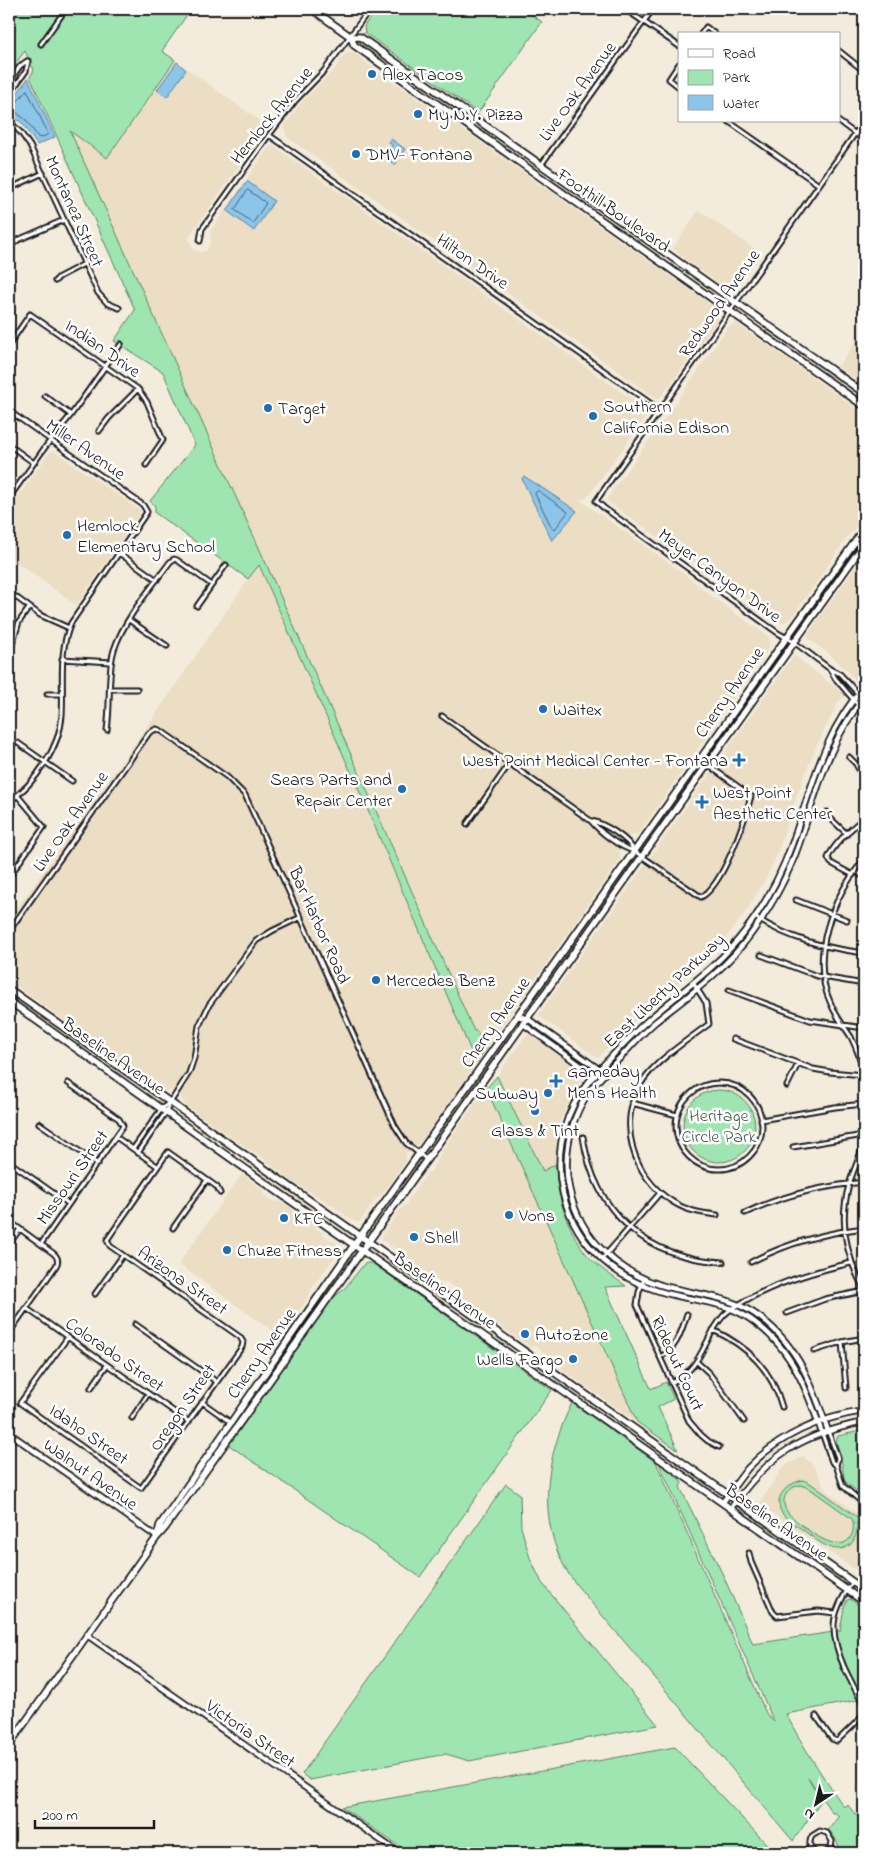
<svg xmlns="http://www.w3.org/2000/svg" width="873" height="1862" font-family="'Indie Flower',sans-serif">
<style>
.built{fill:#ebdec5}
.green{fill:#9ee5b2;stroke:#5d8067;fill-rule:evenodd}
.water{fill:#8bc5ea;stroke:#5f8198}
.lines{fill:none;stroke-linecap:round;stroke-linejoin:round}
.shore{stroke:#48606e;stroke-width:1}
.minor-casing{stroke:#1c1c1c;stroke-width:7}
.tertiary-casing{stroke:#1c1c1c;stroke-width:8}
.primary-casing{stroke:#1c1c1c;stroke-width:9}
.minor{stroke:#fff;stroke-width:3}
.tertiary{stroke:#fff;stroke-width:4.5}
.primary{stroke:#fff;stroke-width:5.5}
.poi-dot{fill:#1f6fb2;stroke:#fff;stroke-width:2}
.labels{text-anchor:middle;stroke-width:5;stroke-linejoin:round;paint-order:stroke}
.poi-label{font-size:18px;fill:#1c1c1c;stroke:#fff;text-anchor:start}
.street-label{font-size:18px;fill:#1c1c1c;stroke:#fff}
.park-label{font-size:18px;fill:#4a6250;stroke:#fff}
</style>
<rect width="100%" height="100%" fill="#f3ecdd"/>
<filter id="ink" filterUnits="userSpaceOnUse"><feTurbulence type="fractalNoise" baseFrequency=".02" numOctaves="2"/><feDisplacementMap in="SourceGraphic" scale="10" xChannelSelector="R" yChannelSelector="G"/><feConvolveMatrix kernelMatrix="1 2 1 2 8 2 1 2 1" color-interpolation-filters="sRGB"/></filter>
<g filter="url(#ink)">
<path class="built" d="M353,52L379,73L414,95L415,98L422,101L717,309L718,319L660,398L657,399L287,137L284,126L301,103L333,71L346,53Z
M175,60L267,126L191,234L189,239L193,250L202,252L207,250L211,242L210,231L269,147L274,146L647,410L648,414L589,495L585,499L577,498L675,567L721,603L769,637V647L639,833L628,837L619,849L620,860L486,1048L477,1031L474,1032L294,626L69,130L107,158Z
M699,210L762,254L756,262L753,264L736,290L730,291L682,257L673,248Z
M736,323L864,414V519L849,535L790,620L780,623L608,502L607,498L671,410L728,327Z
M859,336L864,340V385L838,367Z
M54,451L140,510V514L76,605L9,557V509L49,453Z
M864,555V676L857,681L833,657L809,639L807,635Z
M258,565L369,813L476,1063L422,1141L406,1153V1162L382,1194L374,1201L360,1222H355L326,1201L290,1180L258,1154L245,1147L185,1105L182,1098L172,1091H165L9,981V920L153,718Z
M794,655L845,695L838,703L818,743L803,779L775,860L765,880L744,915L722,943L689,975L647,1008L620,1033L598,1058L539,1016V1014Z
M529,1034L585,1074L572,1094L559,1124L556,1164L543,1171L497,1076L525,1036Z
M484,1091L491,1099L496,1110L637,1422L546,1358L545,1353L535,1346L530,1347L477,1310L460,1297L457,1289L446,1282L441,1283L382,1240V1235L400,1210L408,1203V1200L428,1172H431L443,1149Z
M242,1174L263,1190L264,1195L275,1202L280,1201L290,1207L300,1217L319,1230L326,1237L337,1243L340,1250L314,1285L301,1309L294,1314L281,1337L178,1264Z
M803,1456L813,1465L819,1475L825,1490L864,1518V1576L759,1504L783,1467Z"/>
<path class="green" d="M9,9H191L162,51L175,60L107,158L70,131L264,559L474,1031H477L486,1048L476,1063L369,813L259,565L248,579L155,513V506L150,501L195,445L163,372L114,341L135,310L30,77L34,70L25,51L14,65L9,61Z
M376,9H523L542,22L478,113L365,33L364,26Z
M497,1076L543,1171L556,1164C555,1194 570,1239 592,1260C602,1270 615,1278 626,1286L605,1287L651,1389L666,1382L674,1399L658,1407L678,1450L637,1422L496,1110L491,1099L484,1091Z
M683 1126a36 36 0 1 1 72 0a36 36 0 1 1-72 0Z
M368,1263H372L552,1390L420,1577L229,1445L331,1300L345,1288L364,1264Z
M572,1403L656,1462L766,1713L774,1722L659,1463L676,1475L682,1483L680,1487L723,1575L753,1644L840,1631L844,1607L847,1600L850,1599L864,1609V1699L786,1714C803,1747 823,1777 844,1807L847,1804L864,1825V1853H844C836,1846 837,1836 828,1830L839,1816L835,1813H832L808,1777L821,1801L793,1841L579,1588C573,1580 566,1571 562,1562C537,1510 547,1454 572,1403Z
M864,1430V1496L847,1484L844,1478L841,1456L836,1441L838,1436Z
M803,1480L810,1483L864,1522V1526L857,1522C858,1530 856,1538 851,1544C835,1558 816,1539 803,1530C796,1525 786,1520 782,1513C772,1497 788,1483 803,1480ZM800,1485L809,1488L852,1519C854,1525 854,1532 850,1538C837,1557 799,1524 788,1513C779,1501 786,1488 800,1485Z
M506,1484L520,1494L521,1527L530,1558L542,1583L658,1725L469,1761L446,1754L310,1780L302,1774Z
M675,1747L775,1853H409L342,1807Z"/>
<path class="water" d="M177,62L186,70L167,97L157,90Z
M28,78L55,137L37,145L22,123L9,113V105Z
M391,139L405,149L395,165L391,162L392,159L387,155L392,145L389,143Z
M247,181L274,201L254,231L227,211Z
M524,476L577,511L552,541L522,479Z"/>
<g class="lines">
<path class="shore" d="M27,90L48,133L47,135L41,138L38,137L26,120L12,109Z
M248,190L266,203L253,223L235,210Z
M539,491L568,512L555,529L552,528L535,494L536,492Z"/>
<g class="minor-casing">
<path id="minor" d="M625,9L679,46
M701,34L706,27L715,34
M41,44L66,9
M839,51L864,71
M679,64L669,79L679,87
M9,82L20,66L27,61
M9,95L26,71L28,61
M9,121L21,133L30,146L98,293L107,303L119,308
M728,121L819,185
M838,121L864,140
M269,135L660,410
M541,165L653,9
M9,189L43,173
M200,241L202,229L269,135L295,101L324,71L370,9
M9,247L18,240L64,220
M55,281L59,277L84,264
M9,345L30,314L138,389L147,402L163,440L146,465
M45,396L71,415
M9,411L143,505L147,512L71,623C58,652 64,684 62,715C60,748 35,783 9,802
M99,431L109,418L138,389
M9,445L34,463
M9,498L46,446L71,415L121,344
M119,553L157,580
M9,592L40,615L69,628
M197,606L226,565
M129,620L167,646
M9,655L19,622L29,608
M62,659L111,662
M830,669L835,678L858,705
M110,689H137
M47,694H62
M863,699L840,674L830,669L794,642L778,633L604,508L596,501L864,121
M442,716L591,821C601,833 619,847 634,851L701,897C723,886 745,820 751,796L708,765
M107,730C111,705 107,672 114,650C124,619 151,588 170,562L174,559L177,560L212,585
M18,743L72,781
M849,757L856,764L864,780
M827,812L829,817L847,834
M591,821C604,823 629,839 634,851
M467,824L510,763
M864,860C832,897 809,957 831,1004C836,1016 844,1026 851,1037C857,1049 861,1061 864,1073
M855,871L864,877
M853,875L831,863L828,858C833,845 853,827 864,818
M9,877L44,827L17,795
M796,900L847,920
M755,917C788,939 826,948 864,953
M9,931L149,733L156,729L160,730L227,777L245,795L395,1126L406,1143L427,1160
M761,955L817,976L864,984
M694,984L706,1003L709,1024C689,1039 655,1061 642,1082C616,1122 633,1178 673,1202C687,1211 701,1213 717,1215
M729,990L810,1020L864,1028
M733,1039L813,1069L830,1072L864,1075
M676 1126a43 43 0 1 1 86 0a43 43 0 1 1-86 0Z
M787,1086L798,1064
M632,1103L677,1115
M761,1120L835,1107L864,1104
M39,1123L98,1164
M116,1137L157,1166
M583,1137C595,1214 646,1258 723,1262
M864,1141C861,1156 853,1170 849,1185C839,1221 846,1257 864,1289
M793,1147L864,1135
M133,1149L162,1108L169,1103
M138,1153L166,1112L170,1103L189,1073L194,1058L199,1026L209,1005L256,941L272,931L301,917
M11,1163L69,1204
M745,1213C783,1195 822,1186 864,1182
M9,1221L53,1253C58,1257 59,1261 56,1266L9,1333
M173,1228L207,1180
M9,1244L20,1229
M41,1244L123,1126L119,1119L68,1083
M602,1259L660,1193
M751,1262C787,1243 824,1233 864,1228
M644,1279L639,1292L637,1305L660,1357L689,1421L701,1435L708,1441L719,1447
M95,1294L123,1255
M26,1308L189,1422
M787,1313L825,1299L864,1291
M135,1324L217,1382
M713,1330C747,1346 772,1369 782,1407
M68,1337L20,1403L141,1488L242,1347L243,1342L240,1337L110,1246L107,1240L168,1152L217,1187L220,1193
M842,1342L846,1388
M814,1351L842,1342L864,1338
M660,1357C677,1349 681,1332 687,1314
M697,1362L709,1373L744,1421
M671,1383C704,1367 702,1340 724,1315C731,1308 741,1303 750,1298C782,1281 815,1271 851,1263
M91,1388L107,1365
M202,1402L230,1422
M132,1418L148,1394
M828,1431L838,1458L836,1465
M822,1433L832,1462L836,1465L843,1486L864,1504
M749,1553L751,1562L773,1612L777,1616L818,1611L835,1613
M852,1583C830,1614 829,1632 844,1667C850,1680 857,1693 864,1705
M816,1716L832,1739L837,1741L864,1715
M807,1853L810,1846
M816,1853C810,1849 808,1843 812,1836L820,1831L827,1833L832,1841L831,1848L825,1853"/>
</g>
<g class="tertiary-casing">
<path id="tertiary" d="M518,1016L528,1019L600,1070
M522,1023L595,1076
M828,1431C814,1389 799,1347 762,1319C735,1298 709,1296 676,1289C623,1278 580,1241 569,1188C563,1158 569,1124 585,1098C592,1086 603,1075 613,1065C627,1051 639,1036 654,1023C689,995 724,971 751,934C771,907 788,876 799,844C816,794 829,739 864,698
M9,1433L157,1537
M822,1433C808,1392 793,1351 757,1324C729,1302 706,1303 674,1295C620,1283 577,1249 563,1194C555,1160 561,1123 580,1094C588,1081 598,1071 608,1060C621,1047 633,1033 647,1021C681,991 717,968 745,931C765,905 781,875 792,844C811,790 824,731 864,687
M723,1502C731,1491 739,1479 748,1468C778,1436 821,1417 864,1411
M731,1508C768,1455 800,1435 864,1422
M87,1635L399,1853"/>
</g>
<g class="primary-casing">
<path id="primary" d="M312,9L351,37L354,45L864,406
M351,37H360L864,393
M9,989L864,1590
M9,1001L274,1189L864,1602
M157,1537L160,1525L354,1245L864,529
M9,1745L157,1537L165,1528L864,544"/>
</g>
<use href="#minor" class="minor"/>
<use href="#tertiary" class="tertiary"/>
<use href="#primary" class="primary"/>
</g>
</g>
<g class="poi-dot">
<circle cx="372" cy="74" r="5"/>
<circle cx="418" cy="114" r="5"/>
<circle cx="356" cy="154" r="5"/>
<circle cx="268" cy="408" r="5"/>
<circle cx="593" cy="416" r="5"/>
<circle cx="67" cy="535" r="5"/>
<circle cx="543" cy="709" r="5"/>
<path d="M736.5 752.5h5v5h5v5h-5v5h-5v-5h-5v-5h5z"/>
<circle cx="402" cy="789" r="5"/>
<path d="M699.5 794.5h5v5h5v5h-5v5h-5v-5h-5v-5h5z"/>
<circle cx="376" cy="980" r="5"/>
<path d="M553.5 1073.5h5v5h5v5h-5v5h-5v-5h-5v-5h5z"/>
<circle cx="548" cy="1093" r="5"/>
<circle cx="535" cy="1111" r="5"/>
<circle cx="509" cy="1215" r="5"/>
<circle cx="284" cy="1218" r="5"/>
<circle cx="414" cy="1237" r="5"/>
<circle cx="227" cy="1250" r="5"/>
<circle cx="525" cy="1334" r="5"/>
<circle cx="573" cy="1359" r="5"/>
</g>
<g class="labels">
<g class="poi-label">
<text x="382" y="80">Alex Tacos</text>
<text x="428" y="120">My N.Y. Pizza</text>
<text x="366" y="160">DMV- Fontana</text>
<text x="603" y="412">Southern<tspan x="603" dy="21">California Edison</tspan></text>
<text x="278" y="414">Target</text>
<text x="77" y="531">Hemlock<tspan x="77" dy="21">Elementary School</tspan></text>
<text x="553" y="715">Waitex</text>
<text x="728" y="766" text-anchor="end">West Point Medical Center - Fontana</text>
<text x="392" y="785" text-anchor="end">Sears Parts and<tspan x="392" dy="21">Repair Center</tspan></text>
<text x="713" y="798">West Point<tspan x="713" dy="21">Aesthetic Center</tspan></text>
<text x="386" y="986">Mercedes Benz</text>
<text x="567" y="1077">Gameday<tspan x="567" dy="21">Men's Health</tspan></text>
<text x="538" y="1099" text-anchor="end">Subway</text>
<text x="535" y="1136" text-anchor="middle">Glass &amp; Tint</text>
<text x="519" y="1221">Vons</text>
<text x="294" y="1224">KFC</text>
<text x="424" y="1243">Shell</text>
<text x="237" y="1256">Chuze Fitness</text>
<text x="535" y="1340">AutoZone</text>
<text x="563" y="1365" text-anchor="end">Wells Fargo</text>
</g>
<g class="street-label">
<text transform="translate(577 91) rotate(-54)" y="6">Live Oak Avenue</text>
<text transform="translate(271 115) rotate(-51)" y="6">Hemlock Avenue</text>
<text transform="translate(614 210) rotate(35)" y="6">Foothill Boulevard</text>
<text transform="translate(75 211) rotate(66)" y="6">Montanez Street</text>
<text transform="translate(473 261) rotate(35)" y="6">Hilton Drive</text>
<text transform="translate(719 303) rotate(-55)" y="6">Redwood Avenue</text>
<text transform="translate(103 348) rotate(35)" y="6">Indian Drive</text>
<text transform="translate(86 449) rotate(35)" y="6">Miller Avenue</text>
<text transform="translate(720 575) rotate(36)" y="6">Meyer Canyon Drive</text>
<text transform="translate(729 692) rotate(-55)" y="6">Cherry Avenue</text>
<text transform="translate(70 821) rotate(-55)" y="6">Live Oak Avenue</text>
<text transform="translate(320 925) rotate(66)" y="6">Bar Harbor Road</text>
<text transform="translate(664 990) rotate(-43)" y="6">East Liberty Parkway</text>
<text transform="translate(495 1022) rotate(-55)" y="6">Cherry Avenue</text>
<text transform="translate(114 1056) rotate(35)" y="6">Baseline Avenue</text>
<text transform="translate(72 1177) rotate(-55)" y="6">Missouri Street</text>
<text transform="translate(183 1280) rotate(35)" y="6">Arizona Street</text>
<text transform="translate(445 1290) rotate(35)" y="6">Baseline Avenue</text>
<text transform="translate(261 1353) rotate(-55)" y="6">Cherry Avenue</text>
<text transform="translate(115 1354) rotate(35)" y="6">Colorado Street</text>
<text transform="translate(678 1363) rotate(65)" y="6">Rideout Court</text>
<text transform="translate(182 1407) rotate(-55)" y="6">Oregon Street</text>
<text transform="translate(89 1434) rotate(35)" y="6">Idaho Street</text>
<text transform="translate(91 1474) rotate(35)" y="6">Walnut Avenue</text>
<text transform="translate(777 1522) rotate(35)" y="6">Baseline Avenue</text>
<text transform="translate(251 1733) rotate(35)" y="6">Victoria Street</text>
</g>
<g class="park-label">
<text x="719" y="1121">Heritage<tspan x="719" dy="21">Circle Park</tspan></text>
</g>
</g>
<rect width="873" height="1862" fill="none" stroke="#fff" stroke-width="30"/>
<rect x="15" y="15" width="843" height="1832" fill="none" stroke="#1c1c1c" stroke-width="2" filter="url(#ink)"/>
<rect x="678" y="32" width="162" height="90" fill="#ffffff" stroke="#a4a4a4"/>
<rect x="688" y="49" width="25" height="8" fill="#ffffff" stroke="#a4a4a4"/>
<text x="723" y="58" font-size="15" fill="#1c1c1c">Road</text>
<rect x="688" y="70" width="25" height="15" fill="#9ee5b2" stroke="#a4a4a4"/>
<text x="723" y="82" font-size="15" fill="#1c1c1c">Park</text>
<rect x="688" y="95" width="25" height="15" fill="#8bc5ea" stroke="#a4a4a4"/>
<text x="723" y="108" font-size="15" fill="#1c1c1c">Water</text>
<g transform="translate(816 1804) rotate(215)" stroke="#ffffff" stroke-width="4" paint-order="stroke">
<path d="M0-4L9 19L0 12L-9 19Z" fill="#1c1c1c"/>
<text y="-8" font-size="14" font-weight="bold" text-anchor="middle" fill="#1c1c1c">N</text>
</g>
<path d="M35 1820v8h119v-8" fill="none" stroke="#1c1c1c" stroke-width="2.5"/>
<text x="42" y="1820" font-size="15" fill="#1c1c1c" stroke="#ffffff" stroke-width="4" paint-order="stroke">200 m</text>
</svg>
